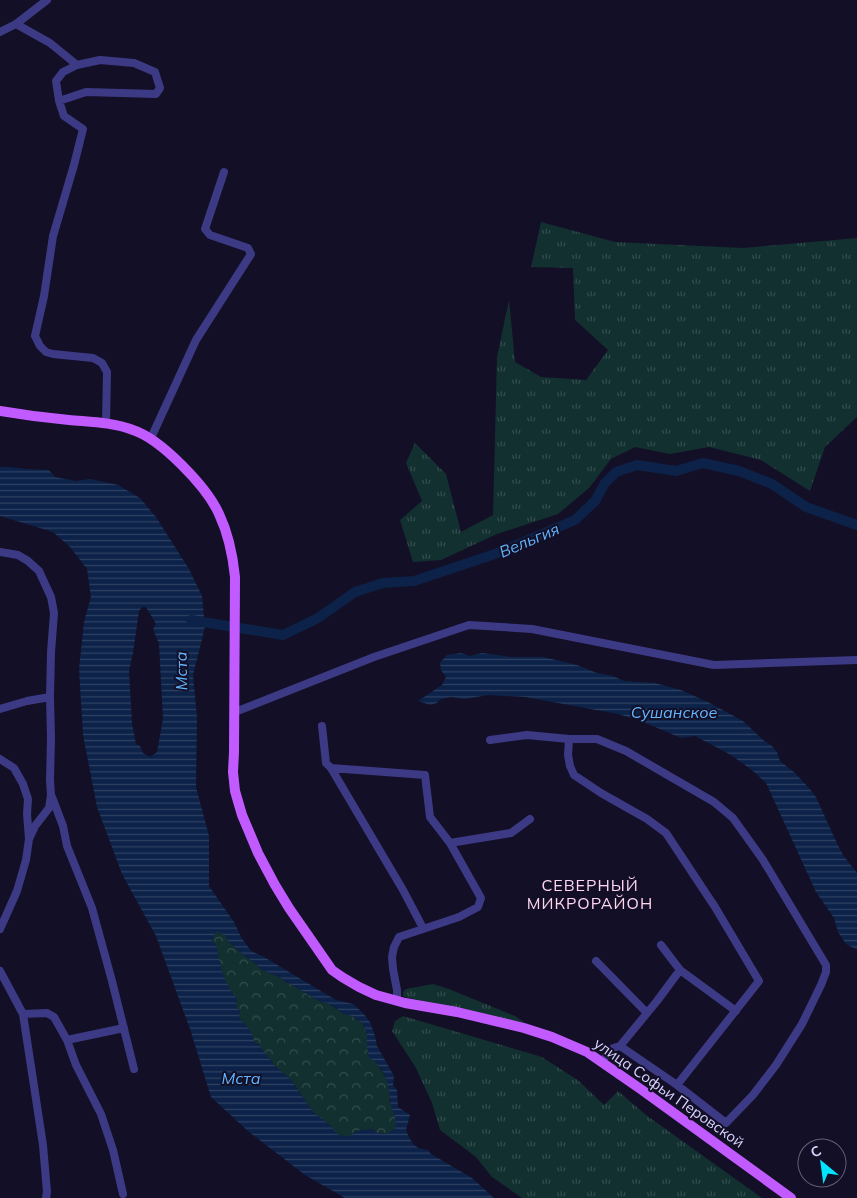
<svg xmlns="http://www.w3.org/2000/svg" width="857" height="1198" font-family="Mulish,sans-serif">
<style>
.grass{fill:url(#grass-tufts)}
.forest{fill:url(#forest-crowns)}
.water{fill:url(#water-rules);fill-rule:evenodd}
.lines{fill:none;stroke-linecap:round;stroke-linejoin:round}
.river{stroke:#0c2248;stroke-width:10}
.minor{stroke:#3d3a85;stroke-width:8}
.major{stroke:#c25bff;stroke-width:10}
.labels{text-anchor:middle;stroke-width:4;stroke-linejoin:round;paint-order:stroke}
.street-label{font-size:15px;fill:#d9d4ff;stroke:#130f26}
.water-label{font-size:16px;font-style:italic;fill:#62b6ff;stroke:#130f26}
.neighbourhood-label{font-size:16px;letter-spacing:1px;fill:#ffd6f0;stroke:#130f26}
</style>
<defs>
<pattern id="grass-tufts" width="24" height="20" patternUnits="userSpaceOnUse" patternTransform="scale(1.25)"><rect width="24" height="20" fill="#12302f"/><path d="M3 7l-1-3M5 7V3M7 7l1-3M15 17l-1-3M17 17v-4M19 17l1-3" fill="none" stroke="#344d4e"/></pattern>
<pattern id="forest-crowns" width="20" height="18" patternUnits="userSpaceOnUse" patternTransform="scale(1.25)"><rect width="20" height="18" fill="#12302f"/><path d="M2 6a3 3 0 1 1 6 0M12 15a3 3 0 1 1 6 0" fill="none" stroke="#344d4e"/></pattern>
<pattern id="water-rules" width="6" height="5" patternUnits="userSpaceOnUse" patternTransform="scale(1.25)"><rect width="6" height="5" fill="#0c2248"/><path d="M0 2.5h6" fill="none" stroke="#2f4163"/></pattern>
</defs>
<rect width="100%" height="100%" fill="#130f26"/>
<path class="grass" d="M541,222L615,242L743,248L857,238V417L825,447L810,491L761,460L709,447L670,454L635,447L611,459L589,488L558,514L497,534L441,560L413,562L400,520L422,501L406,463L415,443L446,474L461,532L493,515L497,357L509,300L515,362L541,377L586,380L608,350L575,320L573,268L531,267Z
M433,984L449,989L515,1016L524,1022L525,1025L405,997L403,996V992L406,989Z
M403,1016L542,1057L579,1081L604,1105L618,1091L646,1115L762,1198H522L492,1177L476,1157L440,1130L432,1103L416,1068L392,1031L395,1021Z"/>
<path class="forest" d="M216,930L226,936L229,942L246,957L255,963L261,969L269,973L280,977L284,981L292,985L319,1001L331,1005L344,1014L352,1016L363,1024L367,1034V1047L387,1080L390,1093L389,1100L397,1119L395,1129L387,1134L377,1133L372,1129L357,1131L348,1137L337,1134L331,1126L313,1112L291,1080L275,1066L259,1045L254,1042L247,1027L239,1018L236,1007L237,999L228,987L223,976L220,964L212,941Z"/>
<path class="water" d="M0,467H9L26,469L49,470L55,477L76,481L90,479L118,485L140,498L156,517L189,569L202,596L205,627L193,675L197,718L196,787L209,836V886L234,922L241,937L251,951L264,957L336,1000L353,1004L363,1013L370,1022L375,1036L377,1046L394,1076L393,1085L397,1090L398,1107L410,1115L406,1130C411,1142 414,1149 428,1150L431,1154L472,1178L494,1198H345L305,1175L249,1132L211,1097L190,1029L156,936L122,874L97,807L83,735L79,669L84,622L91,597L87,569L70,547L53,532L0,516ZM142,607H146L156,624L153,629L159,644L163,719L157,752L150,757L143,753L140,746L136,744L132,723L129,671L133,653L139,611ZM216,931L226,936L229,942L246,957L255,963L261,969L269,973L280,977L284,981L292,985L319,1001L332,1005L344,1014L352,1016L363,1024L367,1034V1047L369,1058C381,1063 387,1079 389,1091C390,1095 389,1099 390,1102C393,1114 397,1116 395,1129L386,1134L377,1133L372,1129L357,1131L348,1137L337,1134L331,1126L313,1112L291,1080L275,1066L259,1045L254,1042C254,1033 245,1024 239,1018L240,1011L236,1007L237,999C222,979 221,968 216,944L212,941Z
M461,653L470,656L482,653L511,657H543L577,665L597,673L613,676L624,681L655,683L681,690L708,702L743,721L763,740L772,746L777,752L780,761L795,773L809,788L816,797L835,839L843,855L857,873V950L846,944L838,932L834,918L816,892L766,783L753,771L731,755L695,736L681,738L641,721L618,714L525,697L488,695L465,699L451,697L441,699L437,703L430,705L418,701L442,685L446,677L441,670L440,663L447,655Z"/>
<g class="lines">
<path class="river" d="M191,620L283,635L318,618L355,592L383,583L414,581L495,554L575,520L595,501L605,483L616,472L637,465L676,471L703,463L739,471L772,484L806,507L857,525"/>
<path class="minor" d="M16,24L50,43L77,65L63,72L56,81L59,101L64,116L83,129L74,165L53,236L44,296L35,336L40,346L46,352L53,354L93,358L102,363L107,372L106,423
M0,32L16,24L47,0
M59,101L86,92L156,94L160,88L155,72L134,63L100,60L77,65
M151,438L196,340L251,254L248,248L210,235L205,229L224,172
M0,552L18,555L28,561L39,571L51,597L54,613L51,652L50,697L51,738L50,780L51,795L49,808L35,826L29,839
M0,709L27,701L50,697
M235,712L374,657L469,625L532,629L714,665L857,660
M322,726L326,763L331,768L403,890L423,928
M569,739L568,755L570,766L574,775L601,793L647,819L666,833L715,907L759,981L677,1085
M490,740L527,735L569,739H597L626,751L714,802L733,818L763,860L826,965V972L821,985L802,1024L776,1065L753,1095L726,1123L677,1085L620,1046L613,1048L601,1062
M0,759L14,768L23,784L28,799L27,814L29,839L26,860L17,891L0,929
M331,768L425,775L430,817L450,843L511,833L530,819
M52,797L63,826L67,846L92,908L112,981L134,1069
M661,945L680,970L736,1011
M596,961L647,1013
M0,971L23,1014L43,1145L47,1192L46,1198
M397,1001V990L393,969L392,957L394,947L399,937L459,917L478,907L481,898L450,843
M23,1014L47,1013L54,1017L67,1040L76,1065L101,1114L113,1150L123,1194
M67,1040L124,1028
M620,1046L657,1001L680,970"/>
<path class="major" d="M0,411C23,415 46,418 69,420C90,422 112,422 133,430C161,439 207,487 219,514C228,533 233,557 235,577L234,752L233,772L235,791L242,815L258,853L275,885L289,908L332,970L342,977L359,987L376,995L405,1003L457,1012L524,1028L552,1037L587,1052L642,1090L791,1198"/>
</g>
<g class="labels">
<g class="street-label">
<text transform="translate(669 1093) rotate(35)" y="5">улица Софьи Перовской</text>
</g>
<g class="water-label">
<text transform="translate(529 540) rotate(-23)" y="6">Вельгия</text>
<text transform="translate(181 671) rotate(-91)" y="6">Мста</text>
<text x="674" y="718">Сушанское</text>
<text x="241" y="1084">Мста</text>
</g>
<g class="neighbourhood-label">
<text x="590" y="891">СЕВЕРНЫЙ<tspan x="590" dy="18">МИКРОРАЙОН</tspan></text>
</g>
</g>
<g transform="translate(822 1163) rotate(331)"><circle r="24" fill="#130f26" stroke="#625e7d"/>
<path d="M0-4L9 19L0 12L-9 19Z" fill="#00e5ff"/>
<text y="-8" font-size="14" font-weight="bold" text-anchor="middle" fill="#d9d4ff">С</text>
</g>
</svg>
